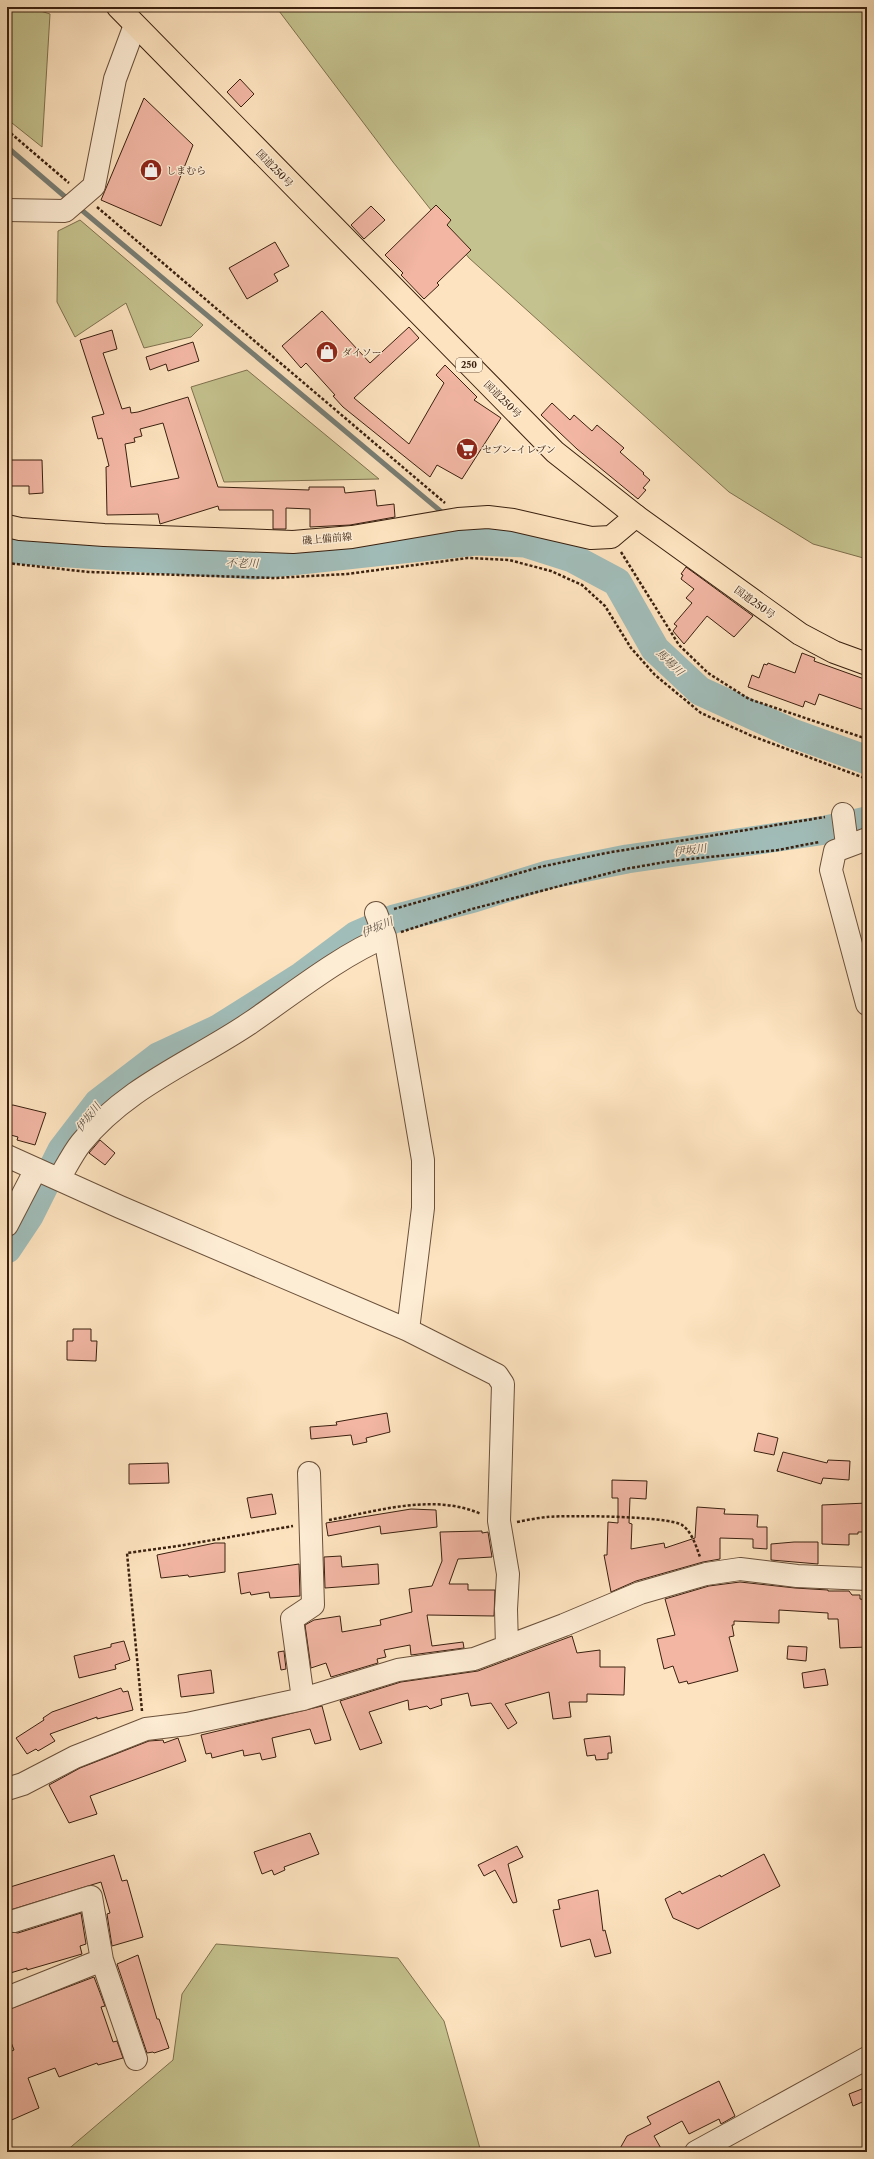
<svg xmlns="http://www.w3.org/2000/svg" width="874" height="2159" font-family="'Libre Caslon Text','Noto Serif JP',serif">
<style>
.green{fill:#c4c28e;stroke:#7f714e}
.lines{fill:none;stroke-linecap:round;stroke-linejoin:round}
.stream{stroke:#787e75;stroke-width:5}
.river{stroke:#a1bdb9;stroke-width:29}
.building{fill:#f2b6a3;stroke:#3a200f;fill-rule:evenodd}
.minor-casing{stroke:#6b513b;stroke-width:24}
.major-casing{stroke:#3a200f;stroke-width:24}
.highway-casing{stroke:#3a200f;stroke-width:24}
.path{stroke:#3a200f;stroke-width:2.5;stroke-dasharray:3 2;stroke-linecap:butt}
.minor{stroke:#feedd5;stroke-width:22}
.major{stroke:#fde3bf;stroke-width:22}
.highway{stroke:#fde3bf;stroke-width:22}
.labels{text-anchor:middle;stroke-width:3;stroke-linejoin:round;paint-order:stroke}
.shield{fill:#feedd5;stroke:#755e4a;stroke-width:1}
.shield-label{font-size:9px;font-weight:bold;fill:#3a200f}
.street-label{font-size:10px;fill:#3a200f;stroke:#feedd5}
.poi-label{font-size:10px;fill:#3a200f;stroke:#feedd5;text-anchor:start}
.water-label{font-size:11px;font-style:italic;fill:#594f42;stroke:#feedd5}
</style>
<rect width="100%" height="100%" fill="#fde3bf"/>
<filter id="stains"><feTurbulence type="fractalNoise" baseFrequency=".005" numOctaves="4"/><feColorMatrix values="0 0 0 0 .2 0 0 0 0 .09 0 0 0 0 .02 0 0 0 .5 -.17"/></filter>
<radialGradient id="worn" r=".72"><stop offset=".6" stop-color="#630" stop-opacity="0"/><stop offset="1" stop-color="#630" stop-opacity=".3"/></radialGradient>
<path class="green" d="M7,7H28L50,14L42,147L7,119Z
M276,7H867V559L813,544L729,492L469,258L393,162Z
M80,220L203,325L191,337L144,348L126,303L75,337L57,302L58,231Z
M247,370L379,479L224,482L191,387Z
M216,1944L398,1958L444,2021L481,2152H65L173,2060L182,1994Z"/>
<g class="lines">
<path class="stream" d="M7,147L70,201
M78,207L444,514
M458,526L476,541"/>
<path class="river" d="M7,549L254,565L476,541L525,543L572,558L617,582L655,649L700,691L792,733L867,760
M7,1249L29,1216L62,1150L98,1103L158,1057L218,1029L302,976L357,935L394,919L474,898L547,875L627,859L826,830L867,821"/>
</g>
<path class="building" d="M240,79L254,94L241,107L227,92Z
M144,98L193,145L161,226L101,200Z
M436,205L451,220L447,225L471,250L437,283L439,285L424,299L401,275L403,273L385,255Z
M371,206L385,220L364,239L351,225Z
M275,242L289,266L274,274L278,281L247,299L229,268Z
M322,311L370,363L409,327L419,338L354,398L409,444L444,383L436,375L445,365L477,397L474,400L501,418L462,479L437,465L430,477L343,407L333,396L335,395L306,363L301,368L282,346Z
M112,330L117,349L103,353L122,409L130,407L131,413L138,412L188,397L218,487L309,490V487H344L345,493L375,490L377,506L394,504L395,517L350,525L310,527V509L286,508V529H273V510H219L218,506L160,524L158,514L107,515L106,467L109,466L102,438L98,439L92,417L104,414L80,340ZM163,423L179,478L131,487L125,444L135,442L134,438L142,436L140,429Z
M193,342L199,361L168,371L166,364L150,370L146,357Z
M552,403L570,420L574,415L592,431L597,425L624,448L620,452L644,473L643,474L650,480L643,488L646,490L638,499L577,449L541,415Z
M11,460H42L43,493L29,494V486H11Z
M686,567L753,616L734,637L707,616L684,644L673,631L677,626L674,624L692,603L686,598L694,589L681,579L683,575L681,574Z
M802,653L815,658L814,661L867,680V711L819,694L815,705L805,701L803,707L748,687L752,675L759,678L764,664L767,665L768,663L795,673Z
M13,1105L46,1113L35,1145L17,1140L18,1137L7,1134V1106Z
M100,1140L115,1153L105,1165L89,1153Z
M73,1329H91V1341H97L96,1361L67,1360V1341H73Z
M387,1413L390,1432L366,1438L367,1442L353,1445L351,1435L311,1439L310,1427L337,1425L336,1422Z
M758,1433L778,1438L774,1455L754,1451Z
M783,1452L827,1463L828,1460L850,1461L849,1480L823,1478L821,1484L777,1471Z
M168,1463L169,1483L129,1484V1464Z
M612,1480L647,1481L646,1499L630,1498L629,1523L632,1524L631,1549L664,1543L665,1548L695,1538L697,1507L725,1509L724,1514L758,1515L757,1527H767V1549L753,1548V1539L720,1538V1559L703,1562L636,1581L611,1592L604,1555H607L608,1522L618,1523V1498H612Z
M272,1494L276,1514L251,1518L247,1498Z
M867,1503V1532H858V1534H849V1545L822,1544V1505Z
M411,1509L436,1510L437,1527L381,1534L380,1526L328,1536L326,1523Z
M482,1531V1533L488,1532L492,1557L458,1559L449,1584H468V1590H495L494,1616L427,1615L432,1646L463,1642L464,1648L411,1655L410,1645L384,1650L386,1657L377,1659L378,1663L331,1677L326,1663L311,1668L305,1625L314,1620L340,1616L342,1632L381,1625L380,1620L412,1612L409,1589L432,1586L442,1561L440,1532Z
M794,1542H818V1564L771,1560V1544Z
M215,1543H225V1572L189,1577L188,1575L161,1578L157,1555Z
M341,1556L342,1567L378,1564L379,1584L325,1588L324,1557Z
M299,1564L300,1596L270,1598L269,1592L251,1595L250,1592L241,1594L238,1573Z
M740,1582L795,1588L828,1590V1591H849L852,1595H860V1599L867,1600V1647L840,1648L838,1619H828V1613L779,1610V1623L734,1621V1625H732L734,1636L729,1637L738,1671L688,1684L687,1681L679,1683L673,1666L664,1669L657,1639L675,1635L665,1599L709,1586Z
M572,1636L577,1653L600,1650V1667H625L624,1695L587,1694V1702H569L571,1717L553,1719L549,1692L505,1704L517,1723L508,1729L491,1703L471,1706L468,1693L441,1699L442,1705L430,1709L427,1706L409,1710L408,1700L369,1712L382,1743L360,1750L340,1701L401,1682L478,1671Z
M124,1641L130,1660L115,1665L116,1669L79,1678L74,1656L111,1647V1644Z
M788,1646L807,1647L806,1661L787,1659Z
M284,1651L286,1669L281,1670L278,1652Z
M825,1669L828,1685L804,1688L802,1673Z
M211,1670L214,1693L181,1697L178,1675Z
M121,1688L123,1692L128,1691L133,1710L97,1719V1717L50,1734L55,1741L38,1751L36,1749L27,1754L16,1738L44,1720L43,1718L52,1712Z
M322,1706L331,1740L315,1744L310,1729L272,1738L276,1757L262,1760L260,1753L244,1756L243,1750L212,1758L211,1753L206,1754L201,1735Z
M610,1736L612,1753H608V1759L596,1760L595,1755L587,1756L584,1739Z
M178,1738L186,1761L90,1796L97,1814L69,1823L49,1785L80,1768L149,1741L163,1740L164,1743Z
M310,1833L319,1854L284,1867L285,1870L274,1875L272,1870L262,1874L254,1852Z
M517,1846L523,1857L508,1864L517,1902L513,1903L495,1870L484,1876L478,1865Z
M764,1854L780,1886L698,1929L673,1918L665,1899L680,1891L682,1894L720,1875L721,1877Z
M114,1855L122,1881L127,1880L143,1937L112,1946L107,1914L110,1913L101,1882L7,1911V1888Z
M598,1890L603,1931L605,1930L611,1953L595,1957L590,1939L561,1947L553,1910L560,1909L558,1900Z
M81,1913L86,1944L80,1946L82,1954L27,1970V1968L7,1974V1931L18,1933Z
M138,1955L157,2019H159L169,2048L154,2053L153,2052L147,2053L117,1964Z
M94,1977L105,2006L101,2007L113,2042L117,2041L123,2058L98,2065L97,2063L59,2077L55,2068L28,2078L39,2108L7,2122V2053L14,2050L7,2032V2010Z
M719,2081L735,2116L721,2124L719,2119L689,2134L682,2121L654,2136L663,2152H618L627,2136L651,2124L647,2117Z
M867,2087V2100L853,2106L849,2094Z"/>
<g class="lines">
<g class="minor-casing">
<path id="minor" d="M7,210L65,211L94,186L115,79L135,25
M843,814L846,837
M867,839L835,851L831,870L867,1004
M376,913L385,937L423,1160V1208L408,1330
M7,1156L120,1207L408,1330L497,1375L503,1384L499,1521L508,1574L506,1609L507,1647
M59,1179C66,1167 73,1153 81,1143C126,1087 192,1062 250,1023C291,995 341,955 385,937
M7,1225L36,1169
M303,1699L292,1619L313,1605L309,1473
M7,1789L23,1784L75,1757L146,1729L187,1724L303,1699L398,1670L474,1659L564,1625L640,1593L706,1574L740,1569L797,1576L867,1579
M14,1921L91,1897L102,1960L136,2059
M7,1998L102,1960
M696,2152L867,2058"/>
</g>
<g class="major-casing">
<path id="major" d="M7,526L20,529L104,535L293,542L352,537L458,519L488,517L513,520L591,538L611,537L636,516"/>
</g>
<g class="highway-casing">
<path id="highway" d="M118,7L555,452L636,516L800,634L834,652L867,664"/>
</g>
<path class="path" d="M7,130L69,183
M97,207L445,503
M621,552L679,645L708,673L749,699L867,739
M7,563L88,572L275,578L347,574L468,558L509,560L551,571L582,585L605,606L631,648L655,675L701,713L752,736L867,779
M394,909L540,867L606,853L825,817
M401,932L472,909L625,869L671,861L778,850L819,842
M329,1520C378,1511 434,1493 481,1514
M517,1522C527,1520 537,1518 547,1517C568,1515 668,1516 682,1525C692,1532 696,1546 700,1557
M142,1711L127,1553L178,1546L293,1526"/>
<use href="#minor" class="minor"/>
<use href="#major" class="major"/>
<use href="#highway" class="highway"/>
</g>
<defs>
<g id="shop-disc" transform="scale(1.15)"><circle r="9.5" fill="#8f2418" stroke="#feedd5"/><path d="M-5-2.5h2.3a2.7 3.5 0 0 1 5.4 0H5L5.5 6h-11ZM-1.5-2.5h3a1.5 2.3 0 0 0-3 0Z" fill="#fff"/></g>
<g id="supermarket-disc" transform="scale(1.15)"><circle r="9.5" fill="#8f2418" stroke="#feedd5"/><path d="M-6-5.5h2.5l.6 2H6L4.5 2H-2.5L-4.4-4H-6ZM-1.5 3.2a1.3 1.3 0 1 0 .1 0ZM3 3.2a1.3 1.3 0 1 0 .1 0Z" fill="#fff"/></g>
</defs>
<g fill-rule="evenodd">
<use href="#shop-disc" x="151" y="170"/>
<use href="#shop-disc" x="327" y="352"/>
<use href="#supermarket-disc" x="467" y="449"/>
</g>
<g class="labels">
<rect class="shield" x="456" y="358" width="26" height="14" rx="3"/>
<g class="shield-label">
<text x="469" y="368">250</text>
</g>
<g class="street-label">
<text transform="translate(275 168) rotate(46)" y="4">国道250号</text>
<text transform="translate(503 399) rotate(45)" y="4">国道250号</text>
<text transform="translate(327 538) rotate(-5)" y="4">磯上備前線</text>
<text transform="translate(755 602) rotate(36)" y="4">国道250号</text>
</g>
<g class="poi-label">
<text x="166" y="174">しまむら</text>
<text x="342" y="356">ダイソー</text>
<text x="482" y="453">セブン-イレブン</text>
</g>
<g class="water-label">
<text transform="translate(242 563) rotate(1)" y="4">不老川</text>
<text transform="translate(670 662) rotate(44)" y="4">馬場川</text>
<text transform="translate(690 850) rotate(-8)" y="4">伊坂川</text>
<text transform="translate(377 927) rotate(-23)" y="4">伊坂川</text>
<text transform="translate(88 1117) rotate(-52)" y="4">伊坂川</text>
</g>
</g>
<rect width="874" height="2159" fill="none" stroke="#fde3bf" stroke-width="24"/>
<rect x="8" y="8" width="858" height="2143" fill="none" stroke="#3a200f" stroke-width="2"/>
<rect x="12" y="12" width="850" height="2135" fill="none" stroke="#3a200f"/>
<rect width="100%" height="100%" filter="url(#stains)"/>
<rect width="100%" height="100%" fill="url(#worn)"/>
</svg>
